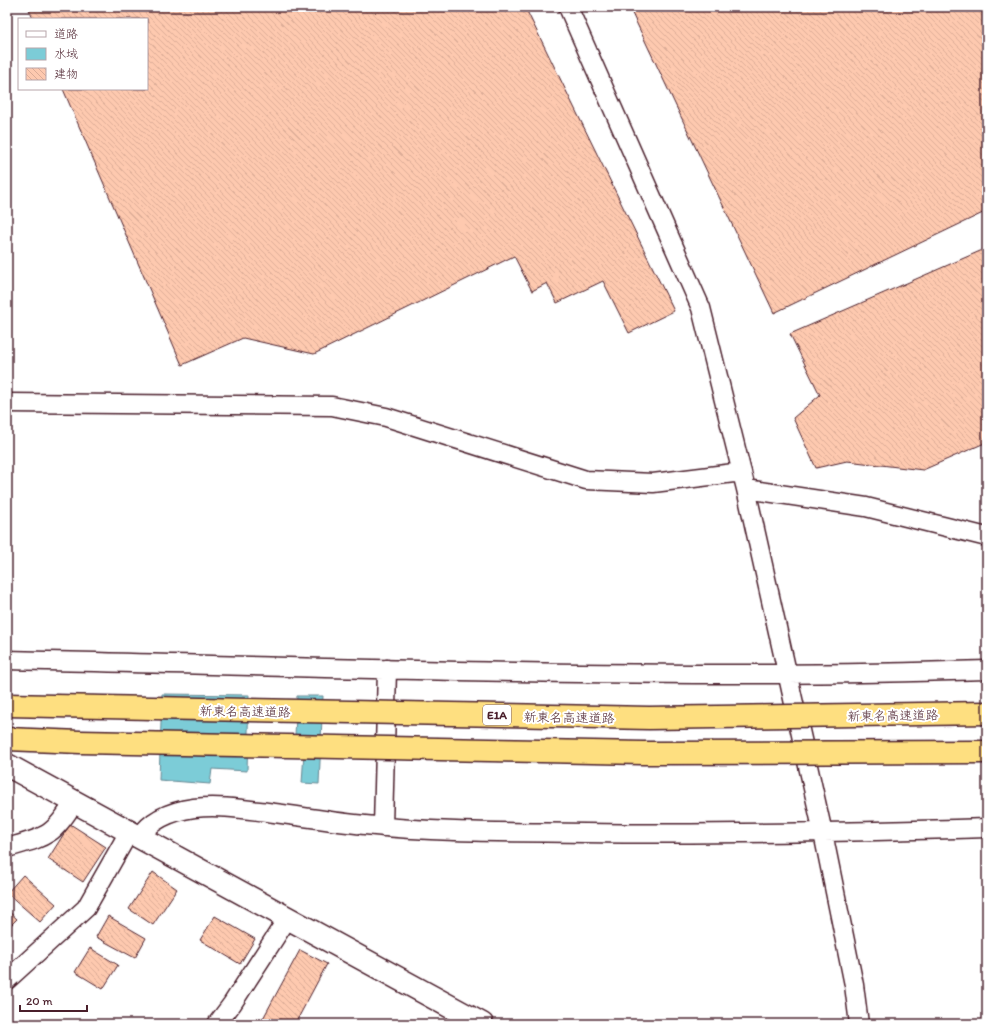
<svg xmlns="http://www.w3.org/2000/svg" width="994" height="1031" font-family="Itim,'Klee One',sans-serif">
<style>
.water{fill:#7cccd7;stroke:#688792}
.building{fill:url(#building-back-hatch);stroke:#4a1f2b}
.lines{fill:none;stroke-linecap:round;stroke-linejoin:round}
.street-casing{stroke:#4a1f2b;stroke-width:21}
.secondary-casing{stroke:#4a1f2b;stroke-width:25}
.street{stroke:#fff;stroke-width:18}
.secondary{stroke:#fff;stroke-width:22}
.highway-bridge-casing{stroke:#4a1f2b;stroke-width:25;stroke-linecap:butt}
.highway-bridge{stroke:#fedf80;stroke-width:22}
.labels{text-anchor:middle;stroke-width:4;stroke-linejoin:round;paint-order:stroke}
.shield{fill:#fff;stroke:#80626b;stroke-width:1}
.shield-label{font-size:12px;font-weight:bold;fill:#4a1f2b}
.street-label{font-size:13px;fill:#4a1f2b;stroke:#fff}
</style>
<defs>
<pattern id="building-back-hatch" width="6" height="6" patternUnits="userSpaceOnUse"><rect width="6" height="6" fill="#fec9af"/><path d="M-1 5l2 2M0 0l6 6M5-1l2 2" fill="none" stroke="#dbac97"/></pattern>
</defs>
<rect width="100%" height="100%" fill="#fff"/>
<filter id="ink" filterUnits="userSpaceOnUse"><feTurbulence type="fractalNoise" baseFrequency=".025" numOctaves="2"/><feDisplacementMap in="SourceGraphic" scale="8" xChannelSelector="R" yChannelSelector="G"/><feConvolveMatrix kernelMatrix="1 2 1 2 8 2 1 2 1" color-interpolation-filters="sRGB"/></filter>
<g filter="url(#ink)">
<path class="water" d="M162,694L249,695L247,771L212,769L210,784L159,780Z
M297,696H323L319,784L302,783L305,737L295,735Z"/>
<path class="building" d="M28,7H525L674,311L629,333L603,281L557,303L547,283L532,291L514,256L314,354L243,338L182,365L63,89H147V19H33Z
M629,7H987V211L774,313Z
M987,248V442L923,470L847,461L816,468L793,418L820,395L790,334Z
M70,824L106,847L83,882L48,859Z
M153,872L177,889L153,925L129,909Z
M23,875L56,904L40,922L7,893Z
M7,910L17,919L7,929Z
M108,916L146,938L135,958L96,937Z
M215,916L255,939L240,964L200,940Z
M90,948L118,965L103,989L75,972Z
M300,950L327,964L295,1024H260Z"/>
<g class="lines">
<g class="street-casing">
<path id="street" d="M568,7L701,308L746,489L823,833L854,985L859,1024
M7,403L332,406L386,417L586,480L653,483L742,472
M746,489L866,507L987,537
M7,660C333,667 660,681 987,670
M383,827L387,669
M139,838C151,819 172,811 194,808C218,805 243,809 267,812C300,816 333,822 365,825C439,833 512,832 585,833C720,835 853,832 987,828
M7,848C45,837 53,837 74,802
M7,980L86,908L129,832
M217,1024L232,1004L287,919"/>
</g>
<g class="secondary-casing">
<path id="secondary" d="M7,765L482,1024"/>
</g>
<use href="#street" class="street"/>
<use href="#secondary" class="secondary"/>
<g class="highway-bridge-casing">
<path id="highway-bridge" d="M7,705L649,718L987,713
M7,739L80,742L643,753L987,752"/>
</g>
<use href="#highway-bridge" class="highway-bridge"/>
</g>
</g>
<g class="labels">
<rect class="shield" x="483" y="705" width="28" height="20" rx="3"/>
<g class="shield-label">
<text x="497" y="719">E1A</text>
</g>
<g class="street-label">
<text transform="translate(245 711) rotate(1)" y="5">新東名高速道路</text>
<text transform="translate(893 715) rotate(-1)" y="5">新東名高速道路</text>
<text transform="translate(569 717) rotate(1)" y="5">新東名高速道路</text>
</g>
</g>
<rect width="994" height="1031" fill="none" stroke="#fff" stroke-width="24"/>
<rect x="12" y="12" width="970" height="1007" fill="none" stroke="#4a1f2b" stroke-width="1.5" filter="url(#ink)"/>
<rect x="18" y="18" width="130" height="72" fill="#ffffff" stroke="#b7a5aa"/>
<rect x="26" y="31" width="20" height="6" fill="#ffffff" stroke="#b7a5aa"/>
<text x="54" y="38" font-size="12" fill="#4a1f2b">道路</text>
<rect x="26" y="48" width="20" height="12" fill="#7cccd7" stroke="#b7a5aa"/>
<text x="54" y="58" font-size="12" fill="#4a1f2b">水域</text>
<rect x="26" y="68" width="20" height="12" fill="url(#building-back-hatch)" stroke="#b7a5aa"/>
<text x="54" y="78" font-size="12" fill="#4a1f2b">建物</text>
<path d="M20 1005v6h67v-6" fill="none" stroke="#4a1f2b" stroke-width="2"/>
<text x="26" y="1005" font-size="12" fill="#4a1f2b" stroke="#ffffff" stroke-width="3" paint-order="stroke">20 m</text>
</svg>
